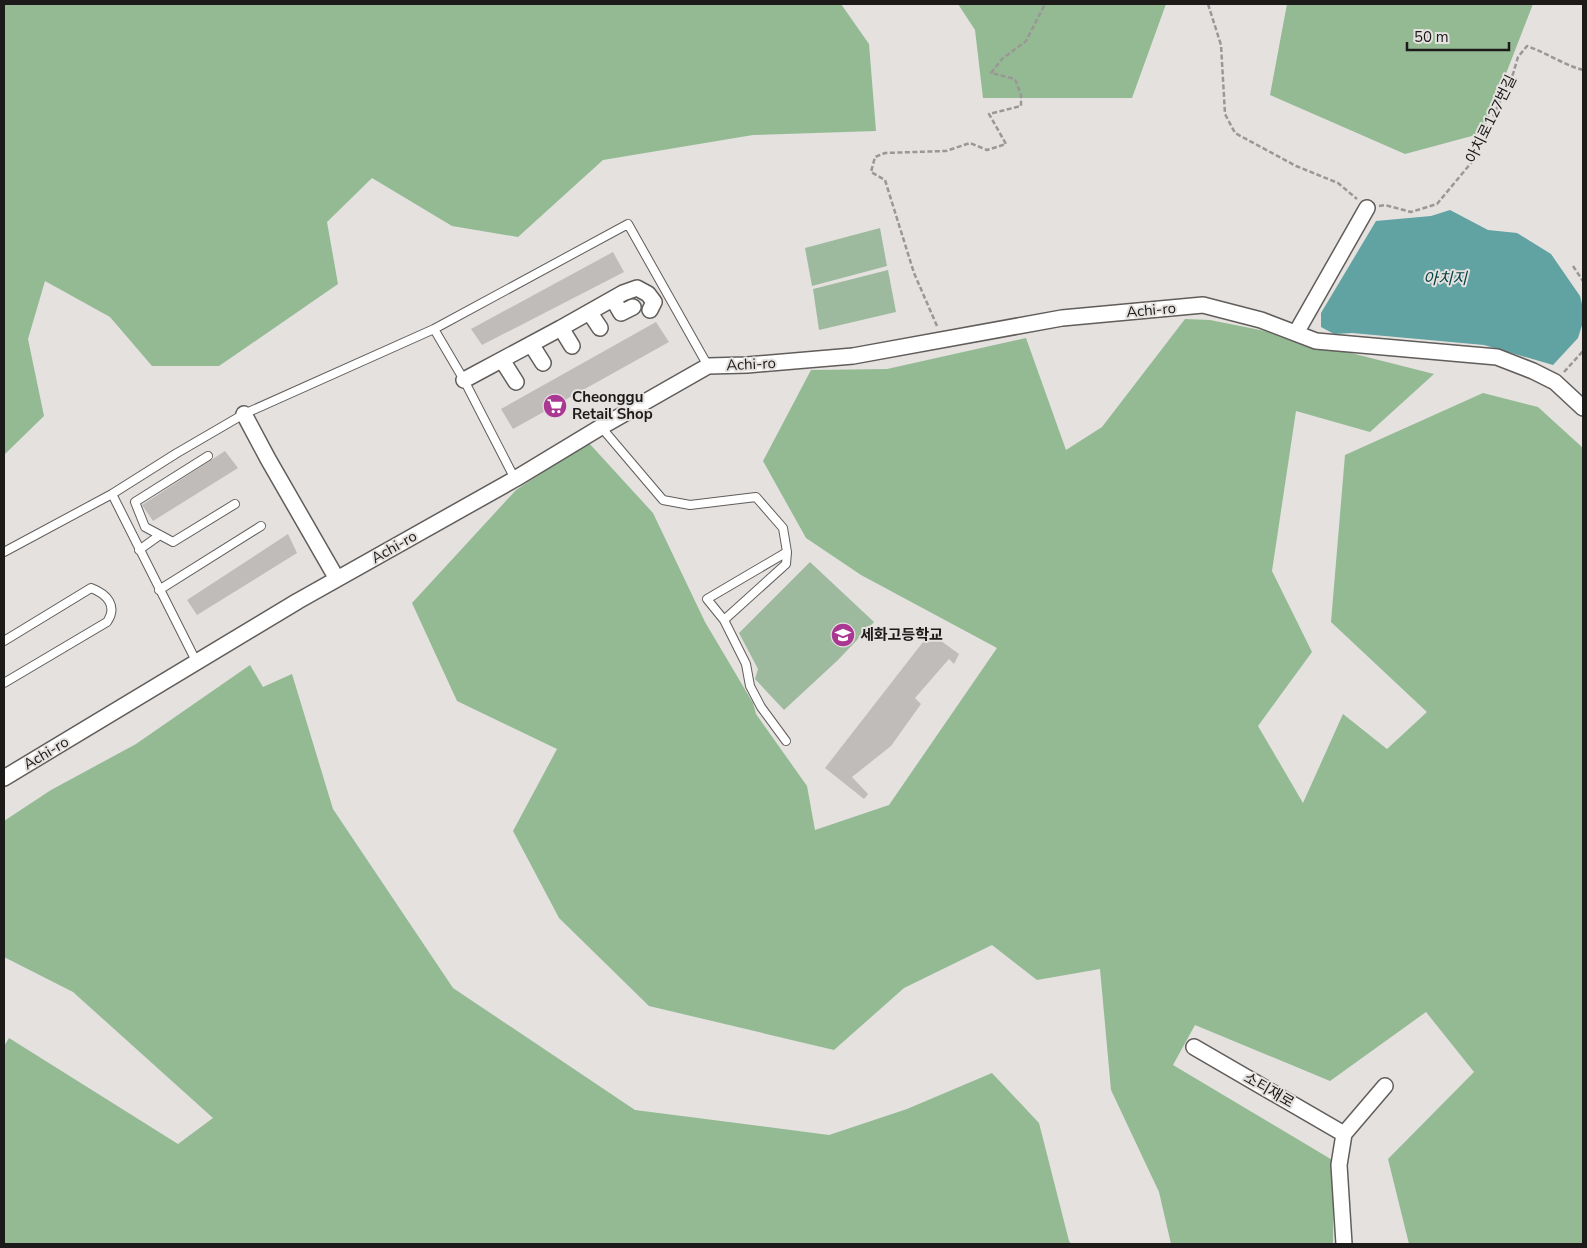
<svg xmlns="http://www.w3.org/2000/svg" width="1587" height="1248" font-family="'Nunito Sans','Noto Sans KR',sans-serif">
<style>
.green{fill:#9eba9e}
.forest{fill:#94ba94}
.water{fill:#61a2a2}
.building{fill:#bfbcba}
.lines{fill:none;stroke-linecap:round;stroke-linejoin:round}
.service-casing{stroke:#605d5b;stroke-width:10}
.minor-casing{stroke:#605d5b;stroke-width:18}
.path{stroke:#9a9896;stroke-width:2.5;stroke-dasharray:5 2.5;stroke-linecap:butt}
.service{stroke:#fff;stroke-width:8}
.minor{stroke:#fff;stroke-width:15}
.labels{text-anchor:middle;stroke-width:4;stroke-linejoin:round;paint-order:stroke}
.street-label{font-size:15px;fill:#1c1b1a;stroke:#e4e1df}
.poi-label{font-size:15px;font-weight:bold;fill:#1c1b1a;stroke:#e4e1df;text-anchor:start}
.water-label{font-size:16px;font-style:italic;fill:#054445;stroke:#e4e1df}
</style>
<rect width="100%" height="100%" fill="#e4e1df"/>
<path class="green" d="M880,228L887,266L812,286L805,248Z
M888,270L896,312L819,330L813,289Z
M810,562L874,622L838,660L784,710L755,679L758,669L739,633Z"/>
<path class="forest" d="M4,4H841L869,44L876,131L753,135L603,160L518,237L452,226L372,178L327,222L338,284L219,366H152L110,317L45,281L28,339L44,416L4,455Z
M958,4H1166L1132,98H983L975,30Z
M1287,4H1533L1483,133L1405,154L1270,95Z
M1185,319L1210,320L1260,330L1434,374L1370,432L1296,411L1272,571L1312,652L1258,726L1303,803L1343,714L1387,749L1427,712L1331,622L1345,455L1483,393L1538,407L1583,448V1244H1409L1388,1159L1474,1072L1426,1012L1330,1081L1195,1025L1173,1065L1334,1161L1333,1244H1171L1159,1192L1111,1090L1100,969L1037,980L992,945L904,988L834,1050L649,1006L559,918L513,831L557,749L457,701L412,603L516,490L588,442L653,513L705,622L753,703L756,714L807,786L815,830L889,805L997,648L861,575L806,538L763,461L811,370L887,369L1026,338L1066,450L1102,427Z
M250,665L263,687L292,674L333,809L453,988L635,1110L829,1135L907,1109L992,1073L1039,1123L1069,1241L1071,1244H4V1046L9,1038L178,1144L213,1118L73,992L4,957V821L51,790L136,744Z"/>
<path class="water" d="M1450,210L1488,230L1517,233L1551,254L1580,296L1583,308V322L1578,338L1553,365L1484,345L1352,333L1334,334L1321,327V313L1376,221L1431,216Z"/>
<path class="building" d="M613,252L624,272L482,345L471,329Z
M656,322L669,342L513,429L501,409Z
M225,451L238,468L153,521L142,505Z
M288,534L297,553L197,615L187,600Z
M930,633L959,654L954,664L949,659L915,698L921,704L891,746L852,777L868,794L864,799L825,768Z"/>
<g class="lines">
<g class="service-casing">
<path id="service" d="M434,329L628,224L708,366
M601,427L663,500L690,505L756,497L783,528L787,552L707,599L724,620L786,564L787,552
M208,456L135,502L145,527L173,542L235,504
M112,494L197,663
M139,550L160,535
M4,552L112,494L177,453L244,414L434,329L464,380L515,479
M159,590L261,526
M724,620L746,664L750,686L761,707L786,741
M4,641L91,588C107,594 118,606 107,622L4,683"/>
</g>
<g class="minor-casing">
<path id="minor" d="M613,299L621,313L633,307
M590,313L600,328
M561,328L623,293L637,288L648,294L654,302L650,310
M1296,333L1367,208
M531,344L543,363
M502,360L516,382
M464,380L561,328L572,346
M244,414L268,459L337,579
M4,778L298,601L515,479L601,427L708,366L747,365L853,356L1062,318L1203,305L1261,320L1316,341L1497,357L1533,371L1555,382L1583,408
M1194,1047L1344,1134L1339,1165L1344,1244
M1344,1134L1385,1086"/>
</g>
<path class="path" d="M1208,4L1221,45L1225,114L1235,133L1296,166L1338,183L1357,199
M1379,206L1385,205L1411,212L1437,204L1471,163L1513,74L1518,57L1527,46C1547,53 1562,64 1583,70
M1573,266L1583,281
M937,326L914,273L885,180L871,172L875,157L885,153L946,151L970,143L987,150L1006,144L989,114L1021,106V95L1015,79L991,73L1002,59L1026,41L1045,4
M1564,372L1583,351"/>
<use href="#service" class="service"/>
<use href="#minor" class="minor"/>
</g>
<defs>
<g id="supermarket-disc" transform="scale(1.25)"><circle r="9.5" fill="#aa3791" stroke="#e4e1df"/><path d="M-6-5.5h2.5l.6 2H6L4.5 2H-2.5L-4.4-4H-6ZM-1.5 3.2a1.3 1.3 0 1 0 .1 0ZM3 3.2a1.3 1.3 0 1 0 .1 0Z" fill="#fff"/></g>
<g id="school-disc" transform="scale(1.25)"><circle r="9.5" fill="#aa3791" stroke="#e4e1df"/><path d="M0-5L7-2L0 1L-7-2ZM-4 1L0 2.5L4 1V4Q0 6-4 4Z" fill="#fff"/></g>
</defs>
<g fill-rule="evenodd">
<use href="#supermarket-disc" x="555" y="406"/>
<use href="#school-disc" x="843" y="635"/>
</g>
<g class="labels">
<g class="street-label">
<text transform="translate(1491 119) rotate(-64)" y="5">아치로127번길</text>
<text transform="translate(1151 310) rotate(-5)" y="5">Achi-ro</text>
<text transform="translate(751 364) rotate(-3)" y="5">Achi-ro</text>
<text transform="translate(394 547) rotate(-30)" y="5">Achi-ro</text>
<text transform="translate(46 753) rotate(-31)" y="5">Achi-ro</text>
<text transform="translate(1269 1090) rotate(30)" y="5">소티재로</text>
</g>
<g class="poi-label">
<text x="572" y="402">Cheonggu<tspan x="572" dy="17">Retail Shop</tspan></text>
<text x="860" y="640">세화고등학교</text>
</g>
<g class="water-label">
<text x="1445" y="284">아치지</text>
</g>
</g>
<rect width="1587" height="1248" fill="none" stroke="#1c1b1a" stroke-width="10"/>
<path d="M1407 42v8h102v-8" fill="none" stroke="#1c1b1a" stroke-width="2.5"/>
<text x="1414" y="42" font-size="15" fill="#1c1b1a" stroke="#e4e1df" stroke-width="4" paint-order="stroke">50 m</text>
</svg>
